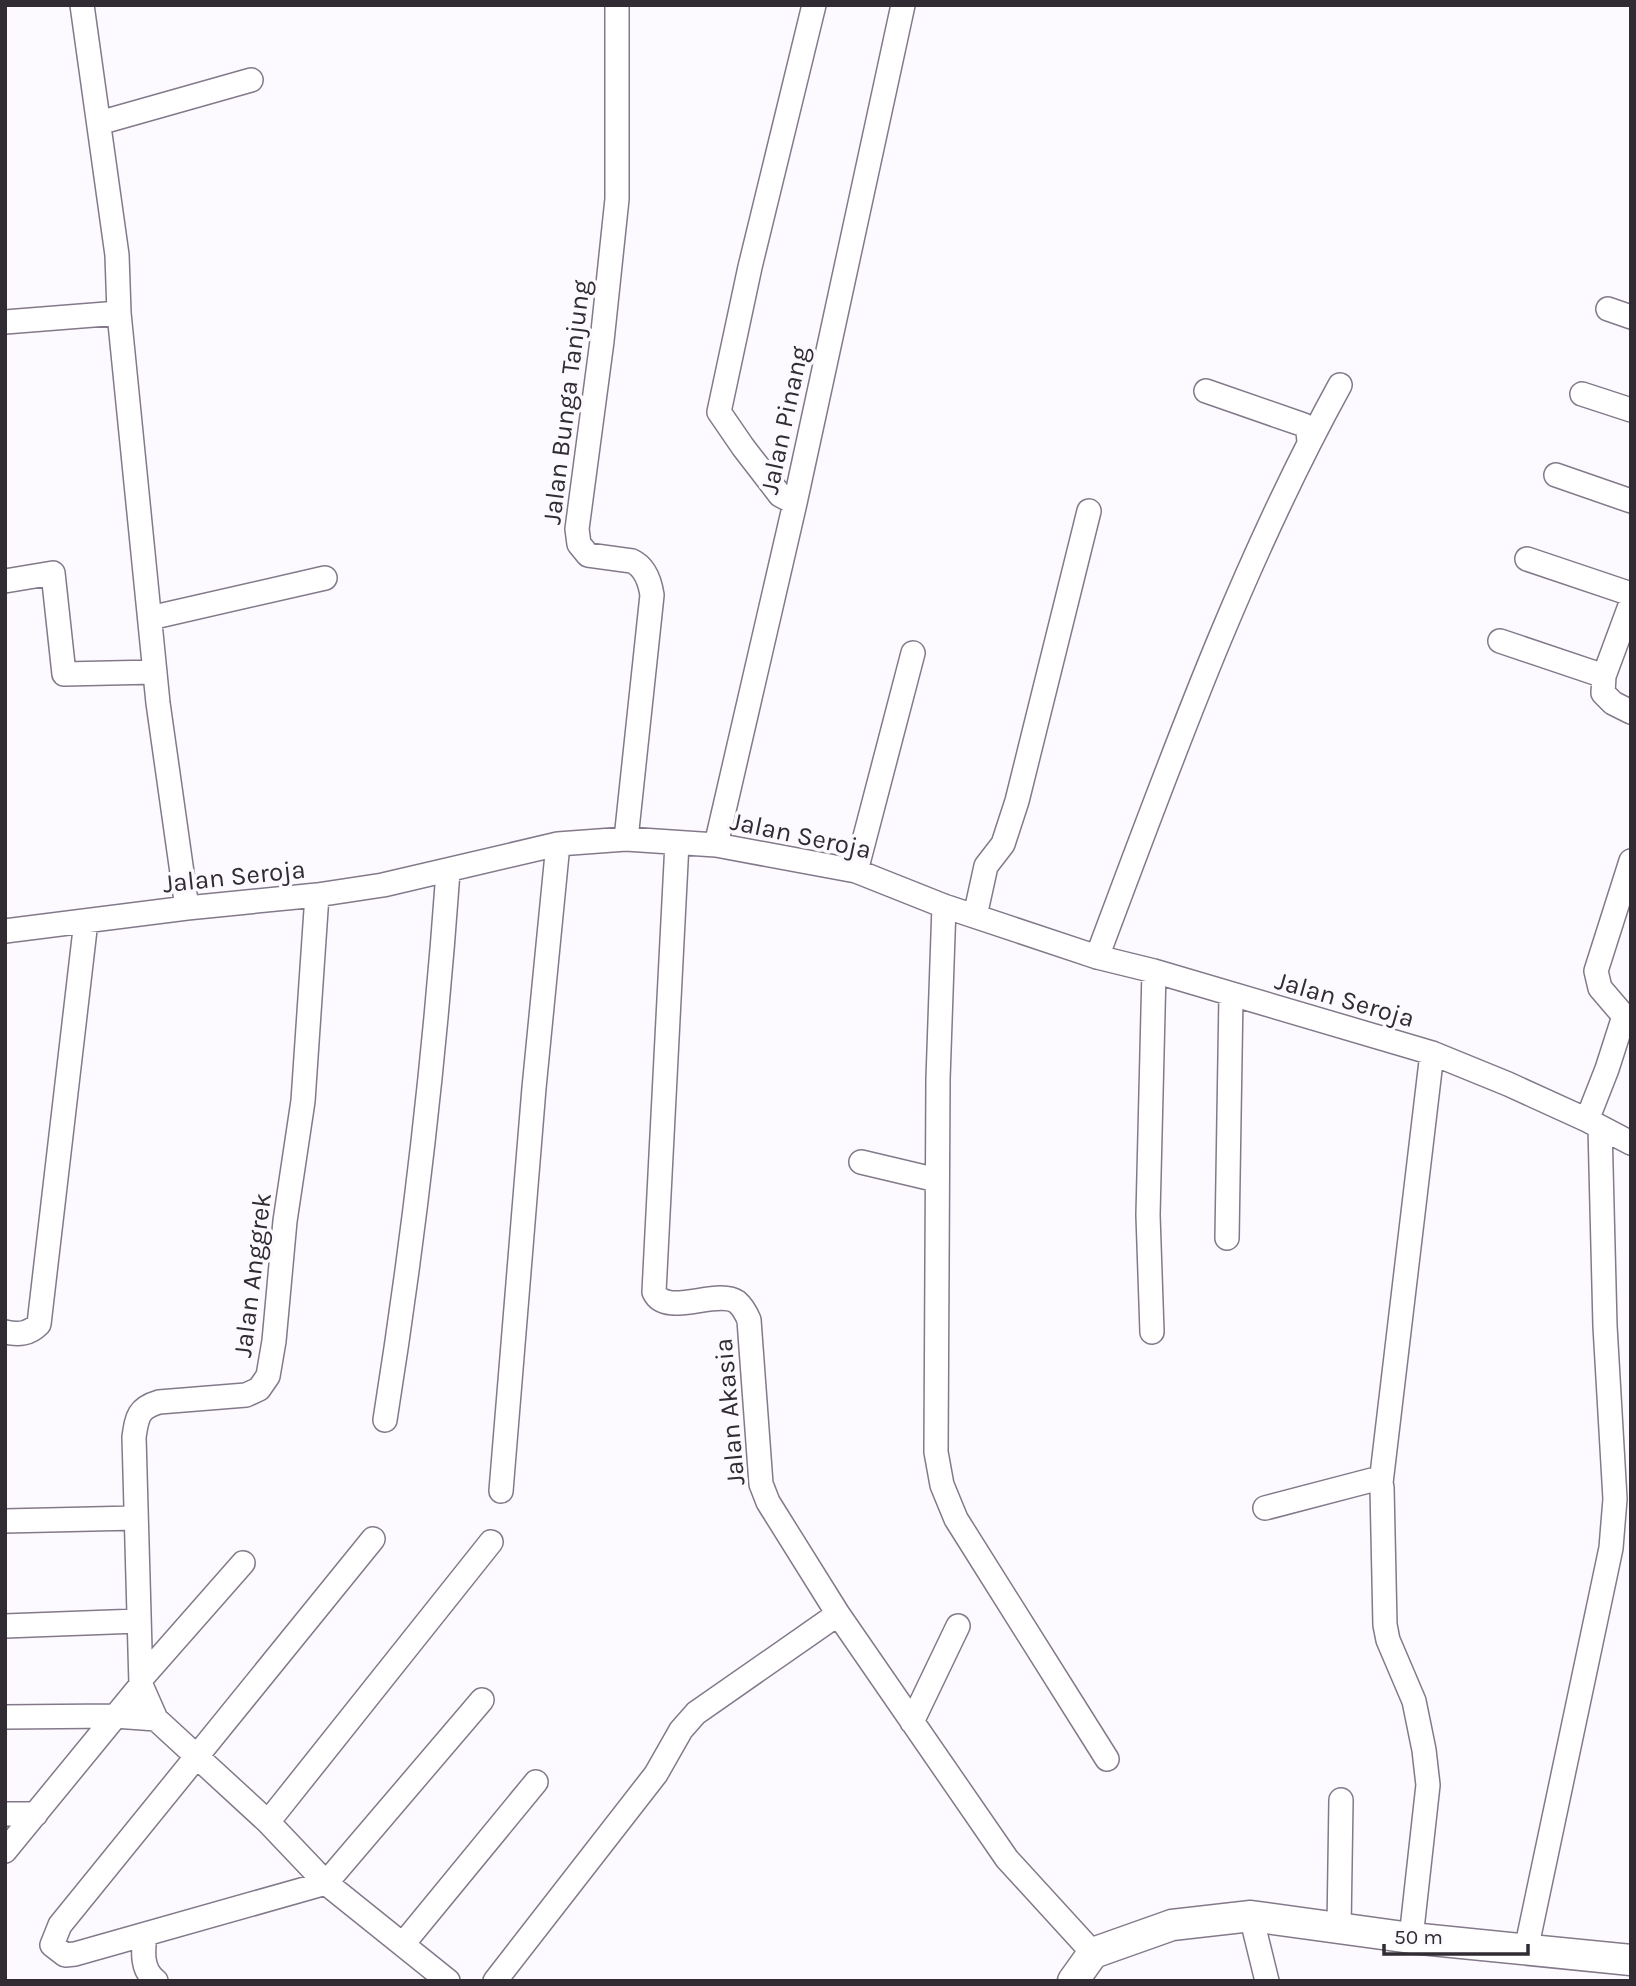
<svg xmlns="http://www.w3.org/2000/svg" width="1636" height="1986" font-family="Karla,sans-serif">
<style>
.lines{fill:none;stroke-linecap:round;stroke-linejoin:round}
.minor-casing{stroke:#83798a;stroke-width:26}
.major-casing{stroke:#83798a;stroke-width:33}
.minor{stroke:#fff;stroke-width:23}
.major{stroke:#fff;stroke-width:30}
.labels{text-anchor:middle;stroke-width:7;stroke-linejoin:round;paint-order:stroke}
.street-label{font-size:26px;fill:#312c33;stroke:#fcfafe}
</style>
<rect width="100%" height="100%" fill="#fcfafe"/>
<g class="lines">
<g class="minor-casing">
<path id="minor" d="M82,5L117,255L119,313L158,703L187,908
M617,5V199L602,341L577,529L579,544L588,555L632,561C645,567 650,582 652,595L626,839
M99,123L251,80
M1608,309L1631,317
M5,322L119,313
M1206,391L1304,425L1308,432L1309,441
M1582,394L1631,410
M1556,475L1631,501
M795,503L780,495L743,447L719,412L750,267L814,5
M1527,559L1631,594
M5,581L53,573L64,674L155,672
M1631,603L1604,676L1603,693L1613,703L1631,712
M150,618L325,578
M1500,641L1604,676
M677,843L654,1292C666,1318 717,1288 737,1302C743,1307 746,1313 749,1320L761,1484L768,1502L838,1614L1007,1859L1093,1953
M716,845L795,503L903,5
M856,871L913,653
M317,895L303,1101L285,1221L274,1341L268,1376L259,1389L246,1395L159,1402C138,1408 137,1417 134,1437L141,1685L156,1719L268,1822L326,1883L448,1981
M944,906L938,1079L936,1452L942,1485L956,1519L1107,1759
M975,916L986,866L1003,844L1017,801L1089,511
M5,931L187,908L317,895L383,885L558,844L626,839L716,845L856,871L944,906L1097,957L1154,971L1432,1053L1508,1084L1587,1120L1631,1143
M1097,957C1170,763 1240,567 1340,385
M1587,1120L1607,1069L1624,1016L1600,988L1596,971L1631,861
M861,1162L937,1180
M1227,1238L1231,995
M5,1332C19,1335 29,1334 39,1324L86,921
M1152,1332L1148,1215L1154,971
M385,1420C414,1238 435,1055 448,872
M1381,1483L1432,1053
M501,1491L534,1088L558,844
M1265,1508L1372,1480L1378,1481L1382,1487L1385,1625L1388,1640L1414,1701L1424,1750L1428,1785L1411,1938
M5,1521L135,1518
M373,1539L60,1925L52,1945L65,1955L75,1954L326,1883L482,1700
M5,1626L138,1621
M141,1679L243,1563
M5,1717L115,1716L156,1719
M912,1722L958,1626
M5,1814H36
M268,1822L491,1542
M5,1851L141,1685
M1251,1916L1267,1981
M1339,1928L1341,1800
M145,1935C143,1951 141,1970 156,1981
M403,1944L536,1782
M1526,1950L1611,1548L1615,1499L1605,1326L1600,1127
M495,1981L656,1774L681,1730L696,1713L838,1614"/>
</g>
<g class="major-casing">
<path id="major" d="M1073,1981L1093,1953L1172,1925L1251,1916L1411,1938L1631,1960"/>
</g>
<use href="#minor" class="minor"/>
<use href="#major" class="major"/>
</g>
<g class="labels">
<g class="street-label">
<text transform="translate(566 402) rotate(-83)" y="9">Jalan Bunga Tanjung</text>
<text transform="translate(784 420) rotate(-78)" y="9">Jalan Pinang</text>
<text transform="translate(801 835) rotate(12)" y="9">Jalan Seroja</text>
<text transform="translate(234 876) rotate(-6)" y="9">Jalan Seroja</text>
<text transform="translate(1345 999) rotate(16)" y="9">Jalan Seroja</text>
<text transform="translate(252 1275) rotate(-83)" y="9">Jalan Anggrek</text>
<text transform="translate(729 1412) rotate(-95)" y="9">Jalan Akasia</text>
</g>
</g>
<rect width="1636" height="1986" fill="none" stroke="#312c33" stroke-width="14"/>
<path d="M1384 1944v10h144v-10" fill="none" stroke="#312c33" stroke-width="3.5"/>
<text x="1394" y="1944" font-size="21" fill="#312c33" stroke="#fcfafe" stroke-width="5" paint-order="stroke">50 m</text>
</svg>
